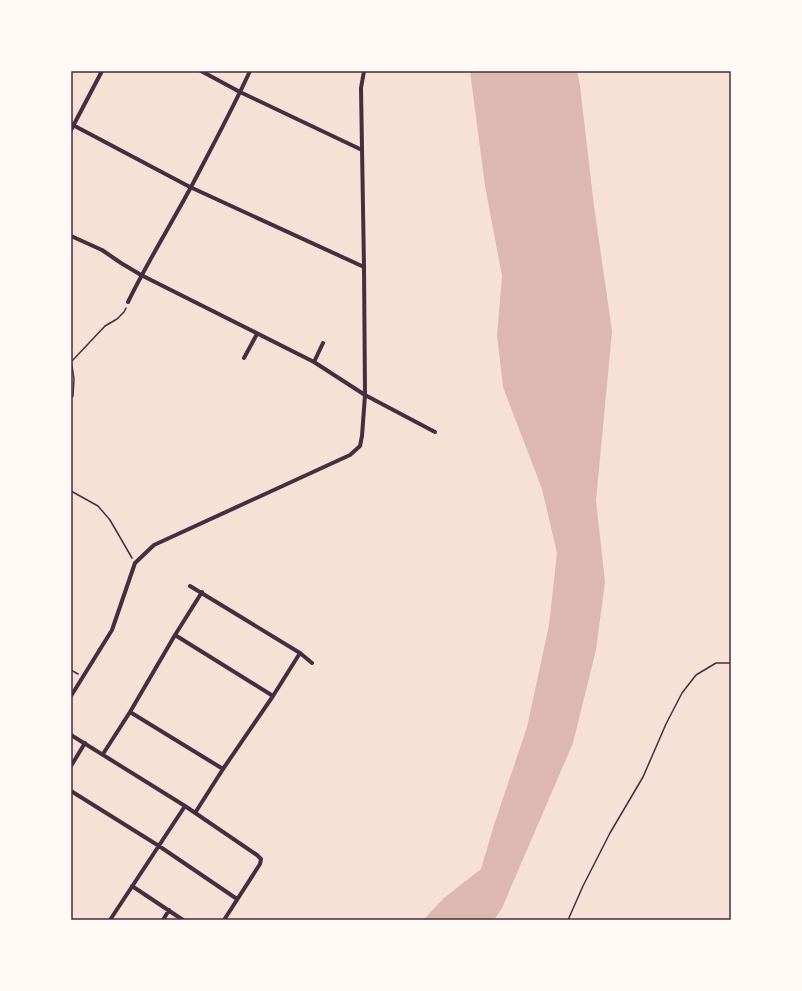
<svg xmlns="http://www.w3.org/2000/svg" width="802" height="991" font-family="Inter,sans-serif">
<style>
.water{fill:#dcb8b0}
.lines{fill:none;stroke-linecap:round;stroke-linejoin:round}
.path{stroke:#4a2c40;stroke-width:1.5}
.minor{stroke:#4a2c40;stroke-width:4}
.neatline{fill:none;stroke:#4a2c40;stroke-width:1.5}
</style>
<rect width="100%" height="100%" fill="#f7e1d7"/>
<path class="water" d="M470,71H577L580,86L594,206L612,331L596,501L605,582L596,650L573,743L502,908L494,920H423L444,898L481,869L494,825L527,727L549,625L557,553L542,489L503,387L497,335L502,276L485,186Z"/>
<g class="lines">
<path class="path" d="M71,359L74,379L73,396L71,398
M72,361L105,326L117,319L124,312L126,308
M71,491L98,506L110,520L132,558
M71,670L78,674
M568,920L583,886L610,833L643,777L666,724L682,693L696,675L716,663H731"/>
<path class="minor" d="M201,71L240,92L362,150
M71,124L190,187L364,267
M71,130L102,71
M71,236L102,250L121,263L141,275L314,362L365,395L435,432
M128,302C147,263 170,226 191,187C211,149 232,110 250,71
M244,358L257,334
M314,362L323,343
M190,586L300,653L312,663
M175,635L273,696
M71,696L112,630L135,563L154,545L350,455L360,446L362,436L365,395L364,267L361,88L364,71
M130,712L223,769
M71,735L185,806L257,855L261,859L260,864L224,920
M103,754L130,712L175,635L202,592
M71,766L85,743
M71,791L159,846L237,899
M195,813L223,769L273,696L300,653
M132,886L183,920
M110,920L185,806
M163,920L169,910"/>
</g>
<rect width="802" height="991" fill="none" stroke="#fffaf5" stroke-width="144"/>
<rect x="72" y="72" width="658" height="847" class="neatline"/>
</svg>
